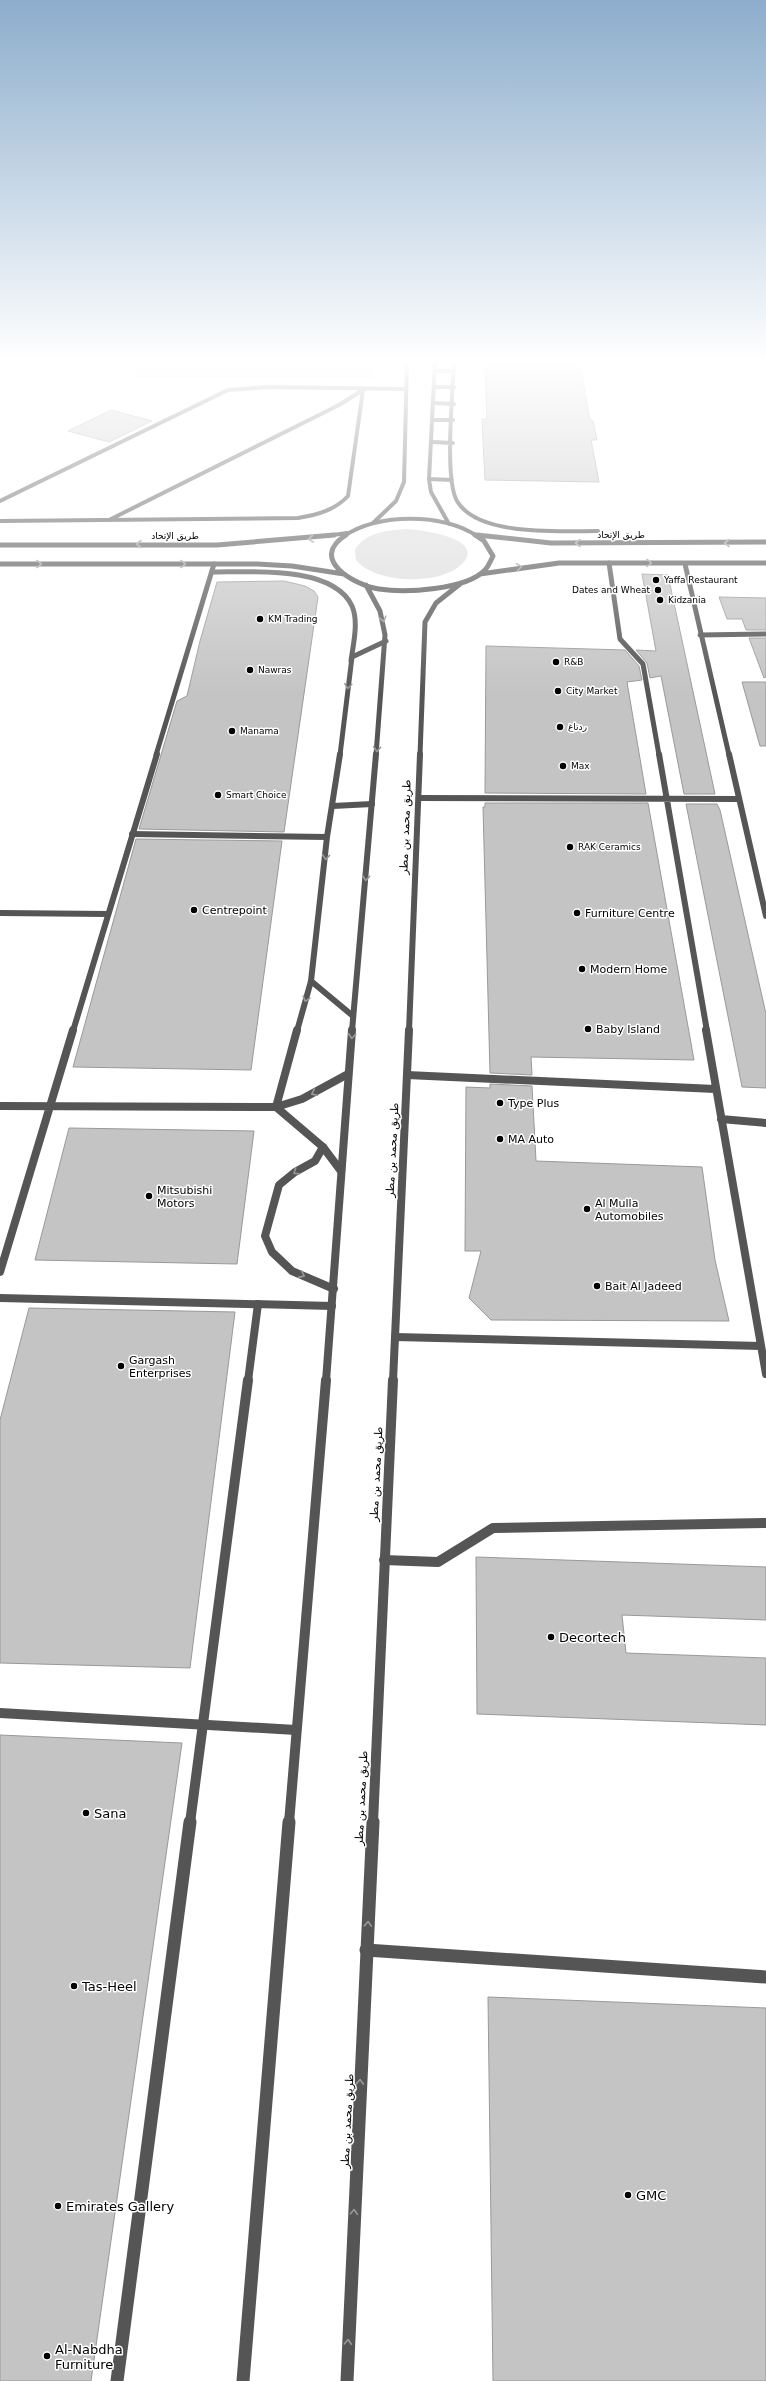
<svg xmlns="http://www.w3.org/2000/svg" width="766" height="2381" font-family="'DejaVu Sans','Noto Naskh Arabic',sans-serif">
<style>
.green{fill:#dcdcdc}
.building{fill:#c4c4c4;stroke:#999}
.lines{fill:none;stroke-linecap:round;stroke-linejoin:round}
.path{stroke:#777;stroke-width:1;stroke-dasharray:0.5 1;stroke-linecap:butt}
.service-far5{stroke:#555;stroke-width:4}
.service-far4{stroke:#555;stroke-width:5}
.service-far3{stroke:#555;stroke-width:6}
.service-far2{stroke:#555;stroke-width:8}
.service-far1{stroke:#555;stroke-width:10}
.service{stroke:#555;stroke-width:13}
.minor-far3{stroke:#555;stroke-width:5}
.minor-far2{stroke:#555;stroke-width:6}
.minor-far1{stroke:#555;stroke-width:8}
.minor{stroke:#555;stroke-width:10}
.tertiary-far5{stroke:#555;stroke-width:4}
.tertiary-far4{stroke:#555;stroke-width:5}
.tertiary-far3{stroke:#555;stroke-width:6}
.tertiary-far2{stroke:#555;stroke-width:8}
.tertiary-far1{stroke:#555;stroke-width:10}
.tertiary{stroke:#555;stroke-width:13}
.oneway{stroke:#999}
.poi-dot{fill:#000;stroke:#fff;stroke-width:1.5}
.labels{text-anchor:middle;stroke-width:3;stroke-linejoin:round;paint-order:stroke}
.far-street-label{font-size:9px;fill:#000;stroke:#fff}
.far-poi-label{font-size:9px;fill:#000;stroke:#fff;text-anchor:start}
.street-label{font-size:11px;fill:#000;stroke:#fff}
.poi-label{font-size:11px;fill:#000;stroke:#fff;text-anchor:start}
.near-poi-label{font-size:13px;fill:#000;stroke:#fff;text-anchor:start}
</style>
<rect width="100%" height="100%" fill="#fff"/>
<path class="green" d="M141,362H372V378H135Z
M408,529C421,530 487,538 462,564C440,586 376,584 356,560L355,550C365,532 389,530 408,529Z"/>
<path class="building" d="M487,362H576L577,370L581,371L590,420L593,421L597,440H591L599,482L485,480L482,419H487L485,369Z
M111,410L152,421L109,442L68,431Z
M642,574L668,575L715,794H684L661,676L650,678L647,663L636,650L656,651Z
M284,581L305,586L314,591L318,597L284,832L139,829L177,701L187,696L200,641L217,582Z
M719,597L766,598V630H746L742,619H727Z
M749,638H766V677L764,678Z
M486,646L625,650L639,666L642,680L627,682L646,794L485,793Z
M742,682H766V746H760Z
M485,803H648L694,1060L531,1057L532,1075L490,1073L483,807H485Z
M686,804H717L720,810L766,1014V1088L742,1087Z
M136,839L282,841L251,1070L73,1067Z
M490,1084L532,1086L536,1161L702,1167L715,1260L729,1321L491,1320L469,1298L481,1251H465L466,1087L490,1088Z
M69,1128L254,1131L237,1264L35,1260Z
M29,1308L235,1312L190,1668L0,1663V1420Z
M476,1557L766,1567V1620L622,1615L626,1653L766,1658V1725L477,1714Z
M0,1735L182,1743L91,2381H0Z
M488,1997L766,2008V2381H493Z"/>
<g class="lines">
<path class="path" d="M254,373L257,362"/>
<path class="service-far5" d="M454,362C453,391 444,478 457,501C478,537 562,531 598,531
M435,371H454
M435,387H454
M434,403L454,404
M433,420H453
M432,442L453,443
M429,479L452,480
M0,501L228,390L269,387L406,389
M111,519L339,405L363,390
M0,521L298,518C317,515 335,510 348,496L363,390"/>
<path class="service-far4" d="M609,563L620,639L643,664L659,755
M212,572C250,572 333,565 352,606C359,622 353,645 351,661
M340,755L352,657L386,641"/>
<path class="service-far3" d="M659,754L707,1031
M419,798L739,799
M333,806L372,804
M132,834L327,837
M311,981L353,1016
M297,1031L311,981L327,837L340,754"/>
<path class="service-far2" d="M706,1030L766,1374
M407,1075L715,1089
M276,1107L297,1030
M721,1119L766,1123
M323,1147L315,1161L295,1172L279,1185L265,1236L272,1252L292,1271L334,1289
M395,1337L761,1346
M248,1381L258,1304"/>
<path class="service-far1" d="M384,1560L438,1562L493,1528L766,1523
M190,1823L248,1380"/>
<path class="service" d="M366,1950L766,1977
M117,2381L190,1822"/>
<path class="minor-far3" d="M685,564L729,755
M700,635L766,634
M156,755L214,564"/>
<path class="minor-far2" d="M729,754L766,916
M0,913L108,914
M73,1031L157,754"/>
<path class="minor-far1" d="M0,1106L276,1107L302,1099L348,1074
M276,1107L323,1147L341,1171
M0,1272L73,1030
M0,1298L332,1306"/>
<path class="minor" d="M0,1713L296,1730"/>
<path class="tertiary-far5" d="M435,362L429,479L431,492L449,524
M373,523L396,501L404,482L407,362
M477,535L483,536
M326,536L347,533
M344,536C379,513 442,513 477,536"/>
<path class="tertiary-far4" d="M346,535C308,559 354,585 379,589C405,593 466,590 485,570C488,567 491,560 493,556L484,541L475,535
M477,535L551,543L766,542
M0,545H217L334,535
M0,564H257L292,566L344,574
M480,574L559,563H766
M366,585L380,611L385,635L376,755
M420,755L425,622L436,603L460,584"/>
<path class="tertiary-far3" d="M352,1031L376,754
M409,1031L420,754"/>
<path class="tertiary-far2" d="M326,1381L352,1030
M393,1381L409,1030"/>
<path class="tertiary-far1" d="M289,1823L326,1380
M373,1823L393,1380"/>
<path class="tertiary" d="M243,2381L289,1822
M347,2381L373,1822"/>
</g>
<defs><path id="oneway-chevron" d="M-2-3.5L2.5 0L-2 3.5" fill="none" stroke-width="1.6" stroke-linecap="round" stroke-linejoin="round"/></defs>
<g class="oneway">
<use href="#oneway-chevron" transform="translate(311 539) rotate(171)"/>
<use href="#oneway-chevron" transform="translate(578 543) rotate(180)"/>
<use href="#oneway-chevron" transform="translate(727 543) rotate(180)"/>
<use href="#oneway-chevron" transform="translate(139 544) rotate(180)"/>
<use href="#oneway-chevron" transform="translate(649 563) rotate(1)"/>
<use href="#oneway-chevron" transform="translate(39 564)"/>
<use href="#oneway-chevron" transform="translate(183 564)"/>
<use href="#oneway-chevron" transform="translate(519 567) rotate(-8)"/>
<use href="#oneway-chevron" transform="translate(383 619) rotate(75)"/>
<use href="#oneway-chevron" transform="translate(348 686) rotate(97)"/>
<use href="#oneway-chevron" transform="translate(377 749) rotate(95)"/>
<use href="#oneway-chevron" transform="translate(326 857) rotate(94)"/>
<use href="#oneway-chevron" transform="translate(366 878) rotate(95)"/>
<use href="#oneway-chevron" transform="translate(306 999) rotate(106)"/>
<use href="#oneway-chevron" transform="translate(352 1036) rotate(95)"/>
<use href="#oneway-chevron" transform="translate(314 1093) rotate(154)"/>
<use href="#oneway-chevron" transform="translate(296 1172) rotate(146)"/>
<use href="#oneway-chevron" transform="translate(302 1275) rotate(24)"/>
<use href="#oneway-chevron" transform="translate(368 1924) rotate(-87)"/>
<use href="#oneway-chevron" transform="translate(360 2082) rotate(-87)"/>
<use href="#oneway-chevron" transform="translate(354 2212) rotate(-87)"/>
<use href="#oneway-chevron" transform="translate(348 2342) rotate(-87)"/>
</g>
<linearGradient id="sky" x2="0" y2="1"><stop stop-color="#8cadcc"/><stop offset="0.52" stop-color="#fff"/><stop offset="1" stop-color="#fff" stop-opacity="0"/></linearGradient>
<rect width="766" height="695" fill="url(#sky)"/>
<g class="poi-dot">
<circle cx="656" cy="580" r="4"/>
<circle cx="658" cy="590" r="4"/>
<circle cx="660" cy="600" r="4"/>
<circle cx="260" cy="619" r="4"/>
<circle cx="556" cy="662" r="4"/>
<circle cx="250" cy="670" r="4"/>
<circle cx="558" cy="691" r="4"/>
<circle cx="560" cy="727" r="4"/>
<circle cx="232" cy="731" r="4"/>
<circle cx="563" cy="766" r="4"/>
<circle cx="218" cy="795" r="4"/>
<circle cx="570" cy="847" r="4"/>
<circle cx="194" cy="910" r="4"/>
<circle cx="577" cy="913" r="4"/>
<circle cx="582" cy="969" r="4"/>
<circle cx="588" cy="1029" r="4"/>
<circle cx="500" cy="1103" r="4"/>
<circle cx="500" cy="1139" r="4"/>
<circle cx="149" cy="1196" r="4"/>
<circle cx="587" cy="1209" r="4"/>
<circle cx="597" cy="1286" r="4"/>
<circle cx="121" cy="1366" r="4"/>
<circle cx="551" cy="1637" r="4"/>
<circle cx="86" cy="1813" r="4"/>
<circle cx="74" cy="1986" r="4"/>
<circle cx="628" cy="2195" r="4"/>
<circle cx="58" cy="2206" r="4"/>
<circle cx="47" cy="2356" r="4"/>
</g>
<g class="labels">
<g class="far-street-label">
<text x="621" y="538">طريق اﻹتحاد</text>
<text x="175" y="539">طريق اﻹتحاد</text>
</g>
<g class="far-poi-label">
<text x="664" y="583">Yaffa Restaurant</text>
<text x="650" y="593" text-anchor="end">Dates and Wheat</text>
<text x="668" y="603">Kidzania</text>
<text x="268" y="622">KM Trading</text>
<text x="564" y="665">R&amp;B</text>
<text x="258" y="673">Nawras</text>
<text x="566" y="694">City Market</text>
<text x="568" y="730">ردتاغ</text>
<text x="240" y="734">Manama</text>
<text x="571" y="769">Max</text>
<text x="226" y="798">Smart Choice</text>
<text x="578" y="850">RAK Ceramics</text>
</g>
<g class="street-label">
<text transform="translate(405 827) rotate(-88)" y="4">طريق محمد بن مطر</text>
<text transform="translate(392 1150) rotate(-87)" y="4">طريق محمد بن مطر</text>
<text transform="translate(376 1474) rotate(-87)" y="4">طريق محمد بن مطر</text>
<text transform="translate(361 1798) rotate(-87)" y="4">طريق محمد بن مطر</text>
<text transform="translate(347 2121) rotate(-87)" y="4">طريق محمد بن مطر</text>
</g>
<g class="poi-label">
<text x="202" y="914">Centrepoint</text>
<text x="585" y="917">Furniture Centre</text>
<text x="590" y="973">Modern Home</text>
<text x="596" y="1033">Baby Island</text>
<text x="508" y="1107">Type Plus</text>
<text x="508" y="1143">MA Auto</text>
<text x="157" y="1194">Mitsubishi<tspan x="157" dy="13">Motors</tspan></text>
<text x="595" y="1207">Al Mulla<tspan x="595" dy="13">Automobiles</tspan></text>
<text x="605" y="1290">Bait Al Jadeed</text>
<text x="129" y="1364">Gargash<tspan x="129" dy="13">Enterprises</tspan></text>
</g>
<g class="near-poi-label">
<text x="559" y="1642">Decortech</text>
<text x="94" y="1818">Sana</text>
<text x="82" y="1991">Tas-Heel</text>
<text x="636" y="2200">GMC</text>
<text x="66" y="2211">Emirates Gallery</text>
<text x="55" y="2354">Al-Nabdha<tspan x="55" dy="15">Furniture</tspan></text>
</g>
</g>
</svg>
